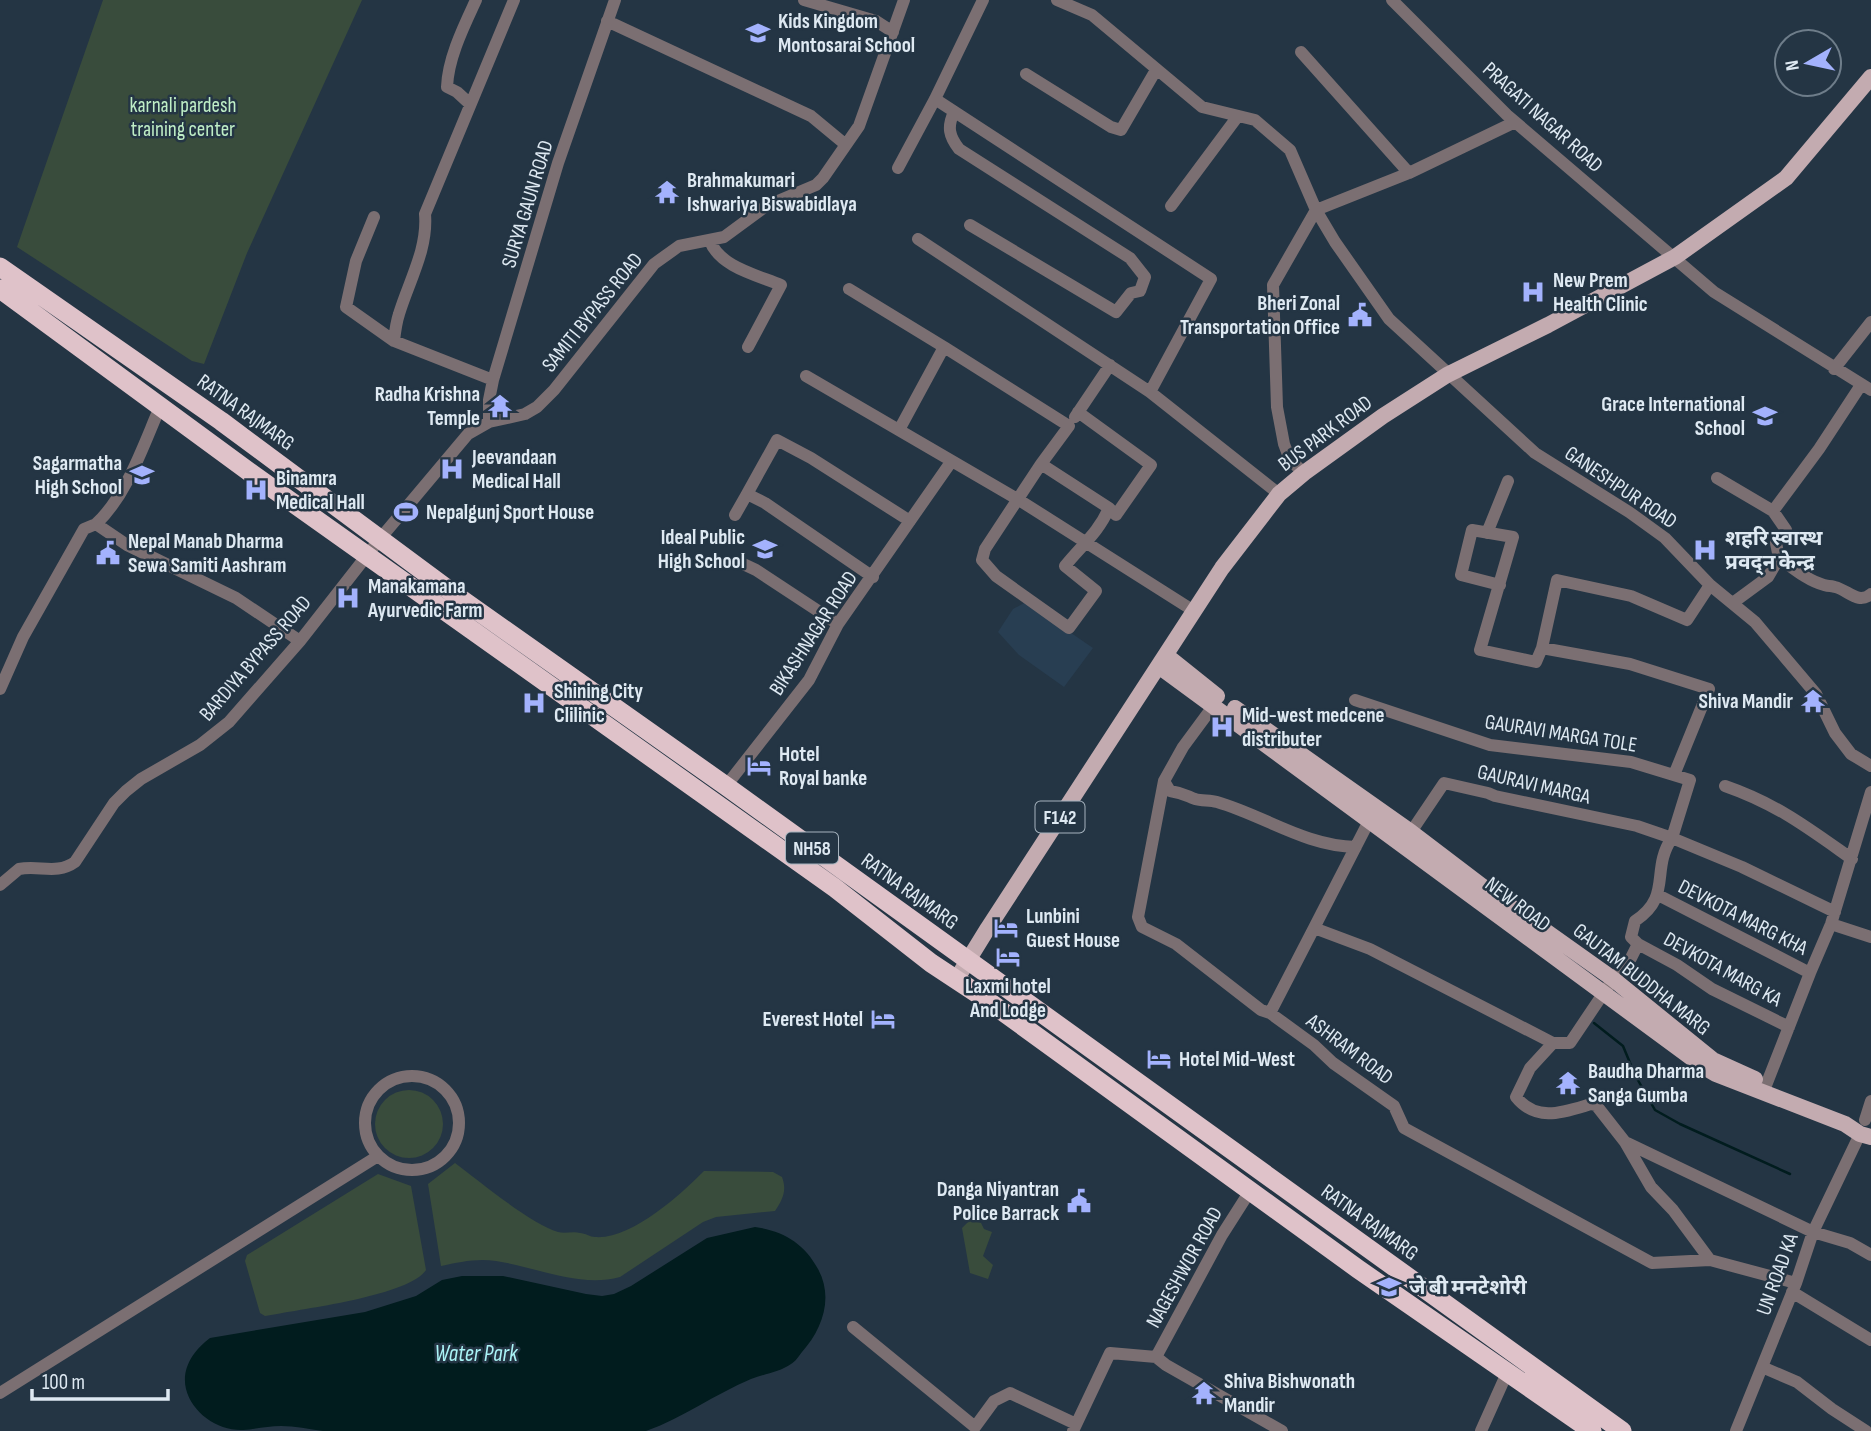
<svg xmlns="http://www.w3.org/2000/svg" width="1871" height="1431" font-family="'Sofia Sans Condensed','Noto Sans Devanagari',sans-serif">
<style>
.built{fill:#283e52}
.green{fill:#394c3c}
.water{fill:#011c1e}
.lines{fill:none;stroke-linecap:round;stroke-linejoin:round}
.stream{stroke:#011c1e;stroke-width:2.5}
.minor{stroke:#7b6f72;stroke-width:12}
.major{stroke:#c3abb0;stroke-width:16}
.highway{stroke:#dfc2c9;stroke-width:19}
.labels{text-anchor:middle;stroke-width:5;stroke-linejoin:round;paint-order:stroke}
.shield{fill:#243544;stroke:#a6b3be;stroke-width:2}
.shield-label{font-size:19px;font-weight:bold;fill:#dee9f2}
.poi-label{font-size:21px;font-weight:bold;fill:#dee9f2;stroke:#243544;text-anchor:start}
.park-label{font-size:21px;fill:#bfeec6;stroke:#243544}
.street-label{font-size:21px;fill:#dee9f2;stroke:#243544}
.water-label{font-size:23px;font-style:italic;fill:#aaf3f6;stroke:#243544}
</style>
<rect width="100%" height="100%" fill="#243544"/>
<path class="built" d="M1026,602L1093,648L1064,687L1019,655L998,632L1013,609Z"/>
<path class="green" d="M103,0H362L247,253L204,364L192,361L17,247Z
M375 1124a34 34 0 1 1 68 0a34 34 0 1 1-68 0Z
M455,1163C479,1181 531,1224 558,1232C565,1234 573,1231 580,1233C585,1233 590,1237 595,1237C631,1240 680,1195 704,1171L773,1172L782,1177C787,1190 783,1199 775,1211L716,1217L703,1222L620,1277C579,1288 537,1267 496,1261C478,1258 459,1262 441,1266L428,1184Z
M378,1174L411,1186L426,1270C410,1295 308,1308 277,1314L265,1316L260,1313L245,1261L247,1255Z
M971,1219L981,1223L984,1229L992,1232L983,1256L993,1265L988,1279L970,1273L962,1228Z"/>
<path class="water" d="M755,1227C783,1231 804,1243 818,1269C834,1298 822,1330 802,1352C799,1356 795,1362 791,1364C780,1372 764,1374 751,1379C715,1394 683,1418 646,1431H323C309,1429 295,1426 281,1426C268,1426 255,1429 243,1430C218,1431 192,1413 186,1389C181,1368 194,1350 210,1338L365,1312L416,1296L442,1280L462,1276H503L586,1294L602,1296L614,1294L631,1286L707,1238Z"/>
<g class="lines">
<path class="stream" d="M1594,1023L1623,1046L1635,1075L1655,1110L1680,1124L1790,1174"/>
<path class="minor" d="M804,0L876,21L893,32
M1057,0L1092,15L1202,107L1255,120L1290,150L1316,210L1335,242L1389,319L1535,453L1629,512L1665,538L1710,585L1755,622L1816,694L1835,733L1851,754L1871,766
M1392,0L1507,115L1714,292L1871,390
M607,21L811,116L846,145
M1301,52L1409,173
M1026,74L1111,127L1121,130L1156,70
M935,99L1211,279L1150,392
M470,104L457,92L447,87C448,58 464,26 476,0
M954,112C947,127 949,136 959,149L1130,258L1145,277L1140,291L1131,293L1116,312L970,225
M898,168L935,99L983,0
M1171,206L1238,116
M374,217L356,261L346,307L394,341L493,380
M918,239L1150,392L1279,494
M710,241C720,267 757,275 781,285L748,347
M849,289L944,347
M394,341C395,332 396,323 399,314C409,281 428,249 425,214L514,0
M1834,369L1871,322
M806,376L1019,500L1194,611
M1075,417L1110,365
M489,422V400L493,380L558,163L615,0
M899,430L944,347L1069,426L1041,464L985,549L982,560L996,576L1069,628L1096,591L1065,566C1081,546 1099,532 1109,508L1116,515L1151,465L1078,412
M1041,464L1109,508
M1304,473L1290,460L1284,444L1277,407L1273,285L1316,210L1409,173L1515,122
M1717,478L1773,511L1819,449L1861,385
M735,515L747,494
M96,524C127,495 143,446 160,407
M1487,533L1508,481
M1779,558C1793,568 1808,581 1824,585C1831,587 1828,585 1835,587C1848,590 1858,605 1871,594
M739,562L756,570L838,624
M873,577L765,503L747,494L777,440L811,458L910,521
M1500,585L1461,575L1472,530L1513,537L1480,650L1536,662L1542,648L1630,664L1709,689L1674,775
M1734,602L1768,577L1779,558L1776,543L1786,530L1773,511
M1542,648L1557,580L1631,596L1687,620L1710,585
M0,689L23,637L84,529L96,524L127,545L236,598L300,641
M1355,700L1490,745L1631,762L1690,780L1672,838C1650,870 1673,896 1635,921L1631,937L1638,944L1631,958L1613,979L1570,1043H1553L1370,949L1314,928L1369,821
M1214,705L1183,747L1164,781L1138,917L1142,927L1176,944L1261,1010L1270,1013L1314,1045L1333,1063L1394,1106L1404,1128L1652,1263L1710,1260L1796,1283
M1164,781L1170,791C1183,793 1185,795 1195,799C1202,801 1210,800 1217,802C1265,816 1305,846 1356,847
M726,786L809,680L838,624L951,462
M1725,786C1777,804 1808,828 1852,859
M1411,832L1444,783L1488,793L1495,796L1637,826L1672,838L1742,867L1835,912
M0,885L19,869C39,865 57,875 75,862L114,803L126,791L141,779L200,745L229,722L300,641L379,540L468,434L489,422L525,414L537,407L554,390L654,264L679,246L724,237L766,206L816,185L823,178L859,126L904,0
M1658,895L1810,973
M1831,924L1871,937
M1638,944L1677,965L1712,989L1789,1027
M1270,1013L1314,928
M1553,1043L1530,1068L1516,1097C1537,1123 1564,1112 1591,1104L1596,1105L1625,1142L1651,1187L1673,1210L1710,1260
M365 1123a47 47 0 1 1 94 0a47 47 0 1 1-94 0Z
M1763,1093L1810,973L1831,924L1871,792
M1865,1120L1871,1101
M1625,1142L1813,1232L1850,1243L1871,1255
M1792,1292L1871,1340
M853,1327L975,1427L994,1401L1010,1393L1076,1424
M1156,1357L1166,1365L1282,1431
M1762,1367L1797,1382L1832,1409L1866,1431
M0,1393L378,1156
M1073,1431L1110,1353L1156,1357L1222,1235L1250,1191
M1481,1431L1507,1373
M1736,1431L1796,1283L1813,1232L1860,1134"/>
<path class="major" d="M1167,656L1217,696
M1160,667L1704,1067L1716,1074L1845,1124L1860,1134L1871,1137
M1235,708L1411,832L1482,886L1613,979L1713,1060L1755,1079
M956,980L988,928L1222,568L1279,494L1304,473L1383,416L1447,375L1548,325L1675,257L1786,178L1871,77"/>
<path class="highway" d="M0,267L221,421L454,594L726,786L1622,1431
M0,289L255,476L835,888L931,963L984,998L1358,1269L1592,1431"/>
</g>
<defs>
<g id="school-bare" transform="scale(1.89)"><path d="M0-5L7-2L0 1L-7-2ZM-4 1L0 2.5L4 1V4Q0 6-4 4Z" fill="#a3b2fd" stroke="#243544" stroke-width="2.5" paint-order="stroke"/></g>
<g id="temple-bare" transform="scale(1.89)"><path d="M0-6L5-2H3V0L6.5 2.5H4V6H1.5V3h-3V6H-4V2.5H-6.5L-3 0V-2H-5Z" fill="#a3b2fd" stroke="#243544" stroke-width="2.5" paint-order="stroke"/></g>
<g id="hospital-bare" transform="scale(1.89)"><path d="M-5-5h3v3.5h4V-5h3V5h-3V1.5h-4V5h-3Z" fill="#a3b2fd" stroke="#243544" stroke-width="2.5" paint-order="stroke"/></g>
<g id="civic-bare" transform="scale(1.89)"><path d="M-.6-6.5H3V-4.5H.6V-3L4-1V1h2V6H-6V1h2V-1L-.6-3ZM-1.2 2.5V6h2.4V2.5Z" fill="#a3b2fd" stroke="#243544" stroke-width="2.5" paint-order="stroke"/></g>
<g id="stadium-bare" transform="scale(1.89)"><path d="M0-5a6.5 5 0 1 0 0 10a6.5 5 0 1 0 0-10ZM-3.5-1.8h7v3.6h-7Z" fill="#a3b2fd" stroke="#243544" stroke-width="2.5" paint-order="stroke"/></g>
<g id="hotel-bare" transform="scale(1.89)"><path d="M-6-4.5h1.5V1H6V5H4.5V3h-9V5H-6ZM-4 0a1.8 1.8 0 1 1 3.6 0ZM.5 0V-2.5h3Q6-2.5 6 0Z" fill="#a3b2fd" stroke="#243544" stroke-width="2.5" paint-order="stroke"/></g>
</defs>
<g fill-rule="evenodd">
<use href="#school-bare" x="758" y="33"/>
<use href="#temple-bare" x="667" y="192"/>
<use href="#hospital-bare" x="1533" y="292"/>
<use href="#civic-bare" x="1360" y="315"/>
<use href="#temple-bare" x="500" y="406"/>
<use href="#school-bare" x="1765" y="416"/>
<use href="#hospital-bare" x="452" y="469"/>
<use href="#school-bare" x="142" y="475"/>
<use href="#hospital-bare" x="256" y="490"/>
<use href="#stadium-bare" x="406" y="512"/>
<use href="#school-bare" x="765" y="549"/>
<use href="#hospital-bare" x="1705" y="550"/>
<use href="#civic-bare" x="108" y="553"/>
<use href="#hospital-bare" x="348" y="598"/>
<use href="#temple-bare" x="1813" y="701"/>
<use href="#hospital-bare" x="534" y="703"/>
<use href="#hospital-bare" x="1222" y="727"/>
<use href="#hotel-bare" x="759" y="766"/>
<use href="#hotel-bare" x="1006" y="928"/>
<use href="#hotel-bare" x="1008" y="957"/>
<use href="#hotel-bare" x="883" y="1019"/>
<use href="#hotel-bare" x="1159" y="1059"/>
<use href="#temple-bare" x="1568" y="1083"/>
<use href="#civic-bare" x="1079" y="1201"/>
<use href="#school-bare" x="1389" y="1287"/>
<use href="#temple-bare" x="1204" y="1393"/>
</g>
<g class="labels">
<g class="shield">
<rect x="1035.5" y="801.5" width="49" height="31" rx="5"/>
<rect x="786" y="832.5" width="52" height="31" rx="5"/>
</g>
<g class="shield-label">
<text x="1060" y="824">F142</text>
<text x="812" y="855">NH58</text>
</g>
<g class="poi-label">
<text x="778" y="28">Kids Kingdom<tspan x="778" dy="24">Montosarai School</tspan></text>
<text x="687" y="187">Brahmakumari<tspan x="687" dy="24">Ishwariya Biswabidlaya</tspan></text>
<text x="1553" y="287">New Prem<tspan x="1553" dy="24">Health Clinic</tspan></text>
<text x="1340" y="310" text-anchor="end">Bheri Zonal<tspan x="1340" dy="24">Transportation Office</tspan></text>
<text x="480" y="401" text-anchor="end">Radha Krishna<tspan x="480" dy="24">Temple</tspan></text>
<text x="1745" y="411" text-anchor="end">Grace International<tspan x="1745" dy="24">School</tspan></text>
<text x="472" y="464">Jeevandaan<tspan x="472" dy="24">Medical Hall</tspan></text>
<text x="122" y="470" text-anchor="end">Sagarmatha<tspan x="122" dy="24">High School</tspan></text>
<text x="276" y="485">Binamra<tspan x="276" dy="24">Medical Hall</tspan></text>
<text x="426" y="519">Nepalgunj Sport House</text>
<text x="745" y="544" text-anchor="end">Ideal Public<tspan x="745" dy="24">High School</tspan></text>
<text x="1725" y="545">शहरि स्वास्थ<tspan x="1725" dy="24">प्रवद्न केन्द्र</tspan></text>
<text x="128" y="548">Nepal Manab Dharma<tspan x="128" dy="24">Sewa Samiti Aashram</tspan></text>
<text x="368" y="593">Manakamana<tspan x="368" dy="24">Ayurvedic Farm</tspan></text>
<text x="554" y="698">Shining City<tspan x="554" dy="24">Clilinic</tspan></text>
<text x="1793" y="708" text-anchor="end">Shiva Mandir</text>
<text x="1242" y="722">Mid-west medcene<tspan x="1242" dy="24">distributer</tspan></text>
<text x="779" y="761">Hotel<tspan x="779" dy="24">Royal banke</tspan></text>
<text x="1026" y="923">Lunbini<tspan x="1026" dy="24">Guest House</tspan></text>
<text x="1008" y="993" text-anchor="middle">Laxmi hotel<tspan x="1008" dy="24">And Lodge</tspan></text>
<text x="863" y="1026" text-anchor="end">Everest Hotel</text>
<text x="1179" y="1066">Hotel Mid-West</text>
<text x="1588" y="1078">Baudha Dharma<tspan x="1588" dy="24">Sanga Gumba</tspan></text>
<text x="1059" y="1196" text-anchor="end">Danga Niyantran<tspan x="1059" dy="24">Police Barrack</tspan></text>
<text x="1409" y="1294">जे बी मनटेशोरी</text>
<text x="1224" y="1388">Shiva Bishwonath<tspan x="1224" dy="24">Mandir</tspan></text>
</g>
<g class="park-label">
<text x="183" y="112">karnali pardesh<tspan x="183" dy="24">training center</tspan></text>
</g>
<g class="street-label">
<text transform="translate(1543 117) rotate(42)" y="7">PRAGATI NAGAR ROAD</text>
<text transform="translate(527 204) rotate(-73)" y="7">SURYA GAUN ROAD</text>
<text transform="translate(592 312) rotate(-51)" y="7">SAMITI BYPASS ROAD</text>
<text transform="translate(246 412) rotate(36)" y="7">RATNA RAJMARG</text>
<text transform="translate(1325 433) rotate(-37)" y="7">BUS PARK ROAD</text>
<text transform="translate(1621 487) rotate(34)" y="7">GANESHPUR ROAD</text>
<text transform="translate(813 633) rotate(-57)" y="7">BIKASHNAGAR ROAD</text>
<text transform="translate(255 658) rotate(-49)" y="7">BARDIYA BYPASS ROAD</text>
<text transform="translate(1561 733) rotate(9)" y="7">GAURAVI MARGA TOLE</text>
<text transform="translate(1534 784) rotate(13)" y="7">GAURAVI MARGA</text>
<text transform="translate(910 891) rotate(36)" y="7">RATNA RAJMARG</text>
<text transform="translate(1518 904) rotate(37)" y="7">NEW ROAD</text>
<text transform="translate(1743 917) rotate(27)" y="7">DEVKOTA MARG KHA</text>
<text transform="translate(1723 969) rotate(29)" y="7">DEVKOTA MARG KA</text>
<text transform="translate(1642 979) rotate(38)" y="7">GAUTAM BUDDHA MARG</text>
<text transform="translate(1350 1049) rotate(37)" y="7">ASHRAM ROAD</text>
<text transform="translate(1370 1222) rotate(36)" y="7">RATNA RAJMARG</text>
<text transform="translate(1184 1267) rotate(-61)" y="7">NAGESHWOR ROAD</text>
<text transform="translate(1777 1274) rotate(-70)" y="7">UN ROAD KA</text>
</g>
<g class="water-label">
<text x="476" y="1361">Water Park</text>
</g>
</g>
<g transform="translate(1808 63) rotate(261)"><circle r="33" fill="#243544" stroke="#6e7d8a" stroke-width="2"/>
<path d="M0-5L12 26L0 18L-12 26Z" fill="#a3b2fd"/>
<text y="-10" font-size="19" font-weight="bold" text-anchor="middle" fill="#dee9f2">N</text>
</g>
<path d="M32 1389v10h136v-10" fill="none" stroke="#dee9f2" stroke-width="3.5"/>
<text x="42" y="1389" font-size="21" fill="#dee9f2" stroke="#243544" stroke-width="5" paint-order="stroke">100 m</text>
</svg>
